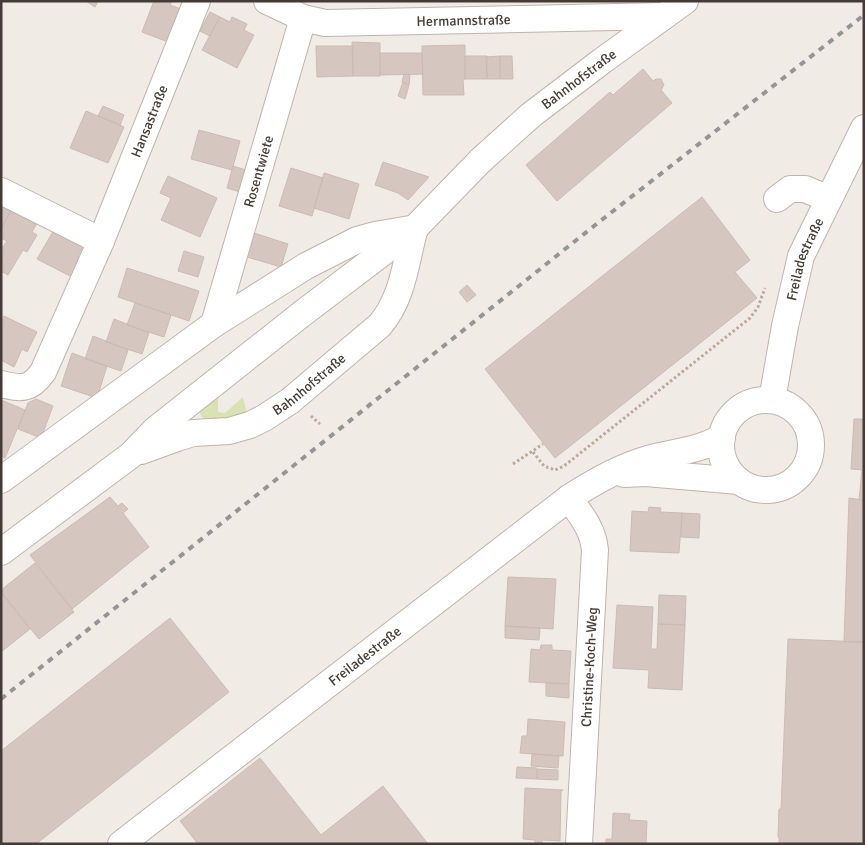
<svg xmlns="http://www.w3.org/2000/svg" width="865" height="845" font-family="Signika,sans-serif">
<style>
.green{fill:#d9e2b3}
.building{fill:#d5c7c0;stroke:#ccbbb1}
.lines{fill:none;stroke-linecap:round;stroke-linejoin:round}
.minor-casing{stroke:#bfb4ad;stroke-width:28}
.path{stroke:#bca99c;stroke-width:3;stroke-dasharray:2.5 2.5;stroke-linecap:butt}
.minor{stroke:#fff;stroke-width:26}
.rail{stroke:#959595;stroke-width:4;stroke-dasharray:6 6;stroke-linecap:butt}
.labels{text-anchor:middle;stroke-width:4;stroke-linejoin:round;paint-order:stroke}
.street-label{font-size:14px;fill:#443b36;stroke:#fff}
</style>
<rect width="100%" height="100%" fill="#f1ebe6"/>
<path class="green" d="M218,393V412L225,413L243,397L247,414C238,418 214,423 205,419C202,418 201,416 200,413L201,407Z"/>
<path class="building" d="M86,1H98L95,7Z
M154,1H172L170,5L181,9L168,42L142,32Z
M210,12L220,17L210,36L200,31Z
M220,17L230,22L232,17L247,24L244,30L254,35L237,68L202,50Z
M352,42L380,43V76H353Z
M465,45V79L463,80L464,95H423L422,46Z
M316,46H353V76L317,77Z
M380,53H422L423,74L380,75Z
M465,56H487V79H465Z
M500,56V79H487L486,57Z
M500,56H512L513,79H500Z
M643,69L653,81L656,79H661L664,85L661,90L672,103L557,201L526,165L610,92L613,95Z
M404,74L410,75L409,85L402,82Z
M403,82L409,85L405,99L398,96Z
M103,106L124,115L120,125L98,116Z
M86,111L124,127L108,163L70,148Z
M199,130L240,141L232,170L191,159Z
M383,162L429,177L408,200L398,193L375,185Z
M233,166L246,170L240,192L227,188Z
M291,168L323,178L312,216L279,206Z
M324,173L359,184L349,219L314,208Z
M168,176L217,198L200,237L161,220L171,198L160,193Z
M702,197L750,260L735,272L757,298L555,458L485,369Z
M1,205L14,206L1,228Z
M14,206L39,220L32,232L37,235L27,252L23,250L8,275L1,271V250L7,241L1,238V228Z
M54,230L83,246L78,256L82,258L72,277L37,259Z
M254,233L288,244L281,267L247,257Z
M184,251L204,257L198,277L178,271Z
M127,268L199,291L189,321L118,297Z
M467,285L476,295L467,302L459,292Z
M135,303L171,315L164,337L127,325Z
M4,316L37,332L27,352L22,349L14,367L1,360V322Z
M114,319L149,333L142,354L106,342Z
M93,336L128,350L121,371L85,359Z
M72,353L107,366L97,398L61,386Z
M36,399L53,406L41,438L18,429L28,403Z
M1,400L25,410L5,458L1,456Z
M854,419H864V500H859L862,470L851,469Z
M110,497L118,506L122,503L128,509L123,513L149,547L72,609L30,555Z
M849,498L864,500V642H844Z
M649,507L661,508L660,512L682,513L679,553L630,551L632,511L648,512Z
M682,513L700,514L699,538L681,537Z
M35,563L74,612L39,639L1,592V590Z
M508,577L556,579L553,629L505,626Z
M1,592L30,629L1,652Z
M659,595L686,596L685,625L658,624Z
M617,605L653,607L651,649H657L658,624L685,625L682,690L648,688L649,670L613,668Z
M170,618L229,692L36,844H1V751Z
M505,626L540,628L539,640L505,638Z
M788,639L864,642V844H779V837H778L779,809H781Z
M541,645H552V650L571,651L569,684L529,682L531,649L540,650Z
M546,683L569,684V698L546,696Z
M528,719L565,722L563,756L520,753L522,736H527Z
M532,754L559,756L558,768L531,766Z
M260,758L321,835L383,786L428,844H198L180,821Z
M517,767L537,768V779L516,778Z
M538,769L558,770V780L537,779Z
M525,788L563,790L561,791L560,841L542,840V844H535V840L523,839Z
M613,813L630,814L629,820L647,821L646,844H606V839H612Z"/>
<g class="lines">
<g class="minor-casing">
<g id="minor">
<path id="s1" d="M267,1L303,18L325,23L664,16"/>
<path id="s2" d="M1,191L101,241L197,1"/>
<path d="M777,199L790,189H805L829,199"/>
<path id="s3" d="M214,324L303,18"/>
<path d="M1,384C22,389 30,390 43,372L101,241"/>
<circle cx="766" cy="445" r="45"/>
<path id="s4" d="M772,400L785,326L801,256L864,128"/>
<path id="s5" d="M141,451L177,438L193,433L229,431L250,425L264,418L290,401L380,325C404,296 405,263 415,228"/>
<path d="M624,474L646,473L739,481"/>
<path d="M1,480L214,324L306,266L357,240L375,235L410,229"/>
<path d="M569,498C581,515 593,529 595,550L579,844"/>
<path id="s6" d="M1,552L131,455L155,430L303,313L415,228L480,161L531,115L602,61L685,1"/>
<path id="s7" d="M121,844L569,498C592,483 623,466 648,459C675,451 697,452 722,437"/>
</g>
</g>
<path class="path" d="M311,416L320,424
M533,452L544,466L555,470L564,466L750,318L758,307L765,288
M513,464L543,444"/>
<use href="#minor" class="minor"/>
<path class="rail" d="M1,699L594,226L864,15"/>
</g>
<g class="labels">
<g class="street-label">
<text dy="5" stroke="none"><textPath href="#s1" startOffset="201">Hermannstraße</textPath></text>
<text dy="5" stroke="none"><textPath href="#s6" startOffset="748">Bahnhofstraße</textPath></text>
<text dy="5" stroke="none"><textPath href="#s2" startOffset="241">Hansastraße</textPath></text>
<text dy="5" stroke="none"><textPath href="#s3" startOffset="159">Rosentwiete</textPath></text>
<text dy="5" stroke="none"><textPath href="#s4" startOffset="145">Freiladestraße</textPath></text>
<text dy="5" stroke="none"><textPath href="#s5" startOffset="185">Bahnhofstraße</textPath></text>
<text dy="5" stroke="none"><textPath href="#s7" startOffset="308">Freiladestraße</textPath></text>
<text transform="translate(589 667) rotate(-87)" y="5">Christine-Koch-Weg</text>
</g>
</g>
<rect width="865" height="845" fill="none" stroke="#443b36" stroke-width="5"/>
</svg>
